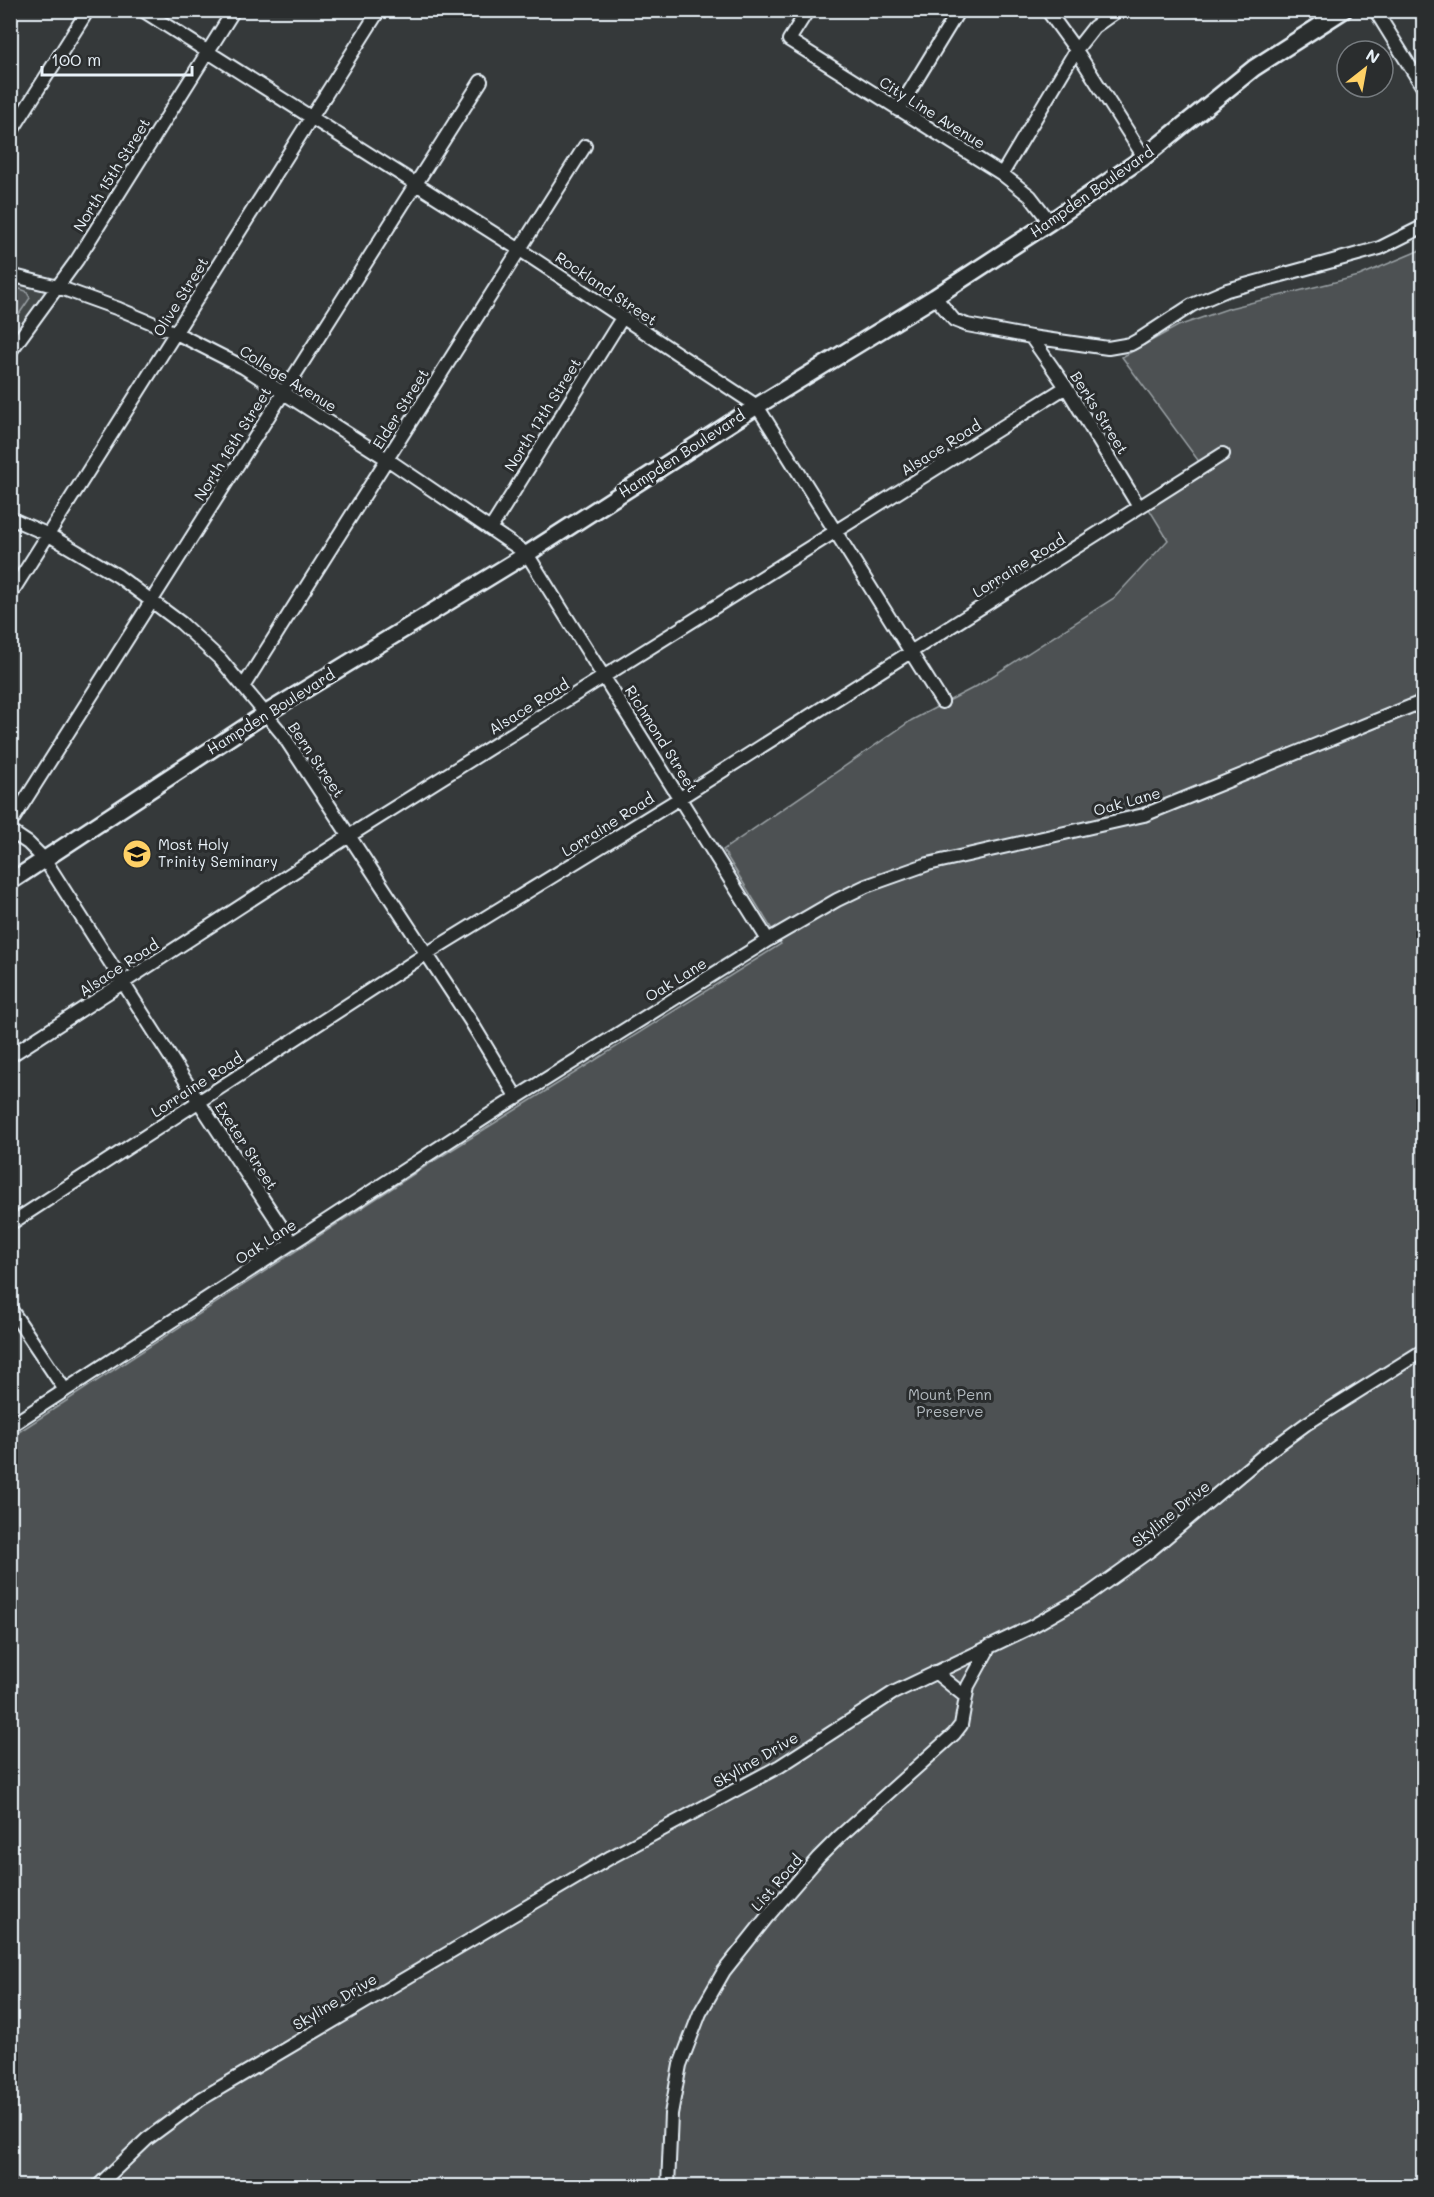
<svg xmlns="http://www.w3.org/2000/svg" width="1434" height="2197" font-family="Mali,sans-serif">
<style>
.built{fill:#424647}
.green{fill:#4d5152;stroke:#9aa1a5;stroke-width:1.5}
.lines{fill:none;stroke-linecap:round;stroke-linejoin:round}
.minor-casing{stroke:#e8f1f8;stroke-width:16}
.major-casing{stroke:#e8f1f8;stroke-width:20}
.minor{stroke:#2a2d2e;stroke-width:12}
.major{stroke:#2a2d2e;stroke-width:15}
.labels{text-anchor:middle;stroke-width:6;stroke-linejoin:round;paint-order:stroke}
.street-label{font-size:15px;fill:#e8f1f8;stroke:#2a2d2e}
.poi-label{font-size:15px;fill:#e8f1f8;stroke:#2a2d2e;text-anchor:start}
.park-label{font-size:15px;fill:#b2b9be;stroke:#2a2d2e}
</style>
<rect width="100%" height="100%" fill="#35393a"/>
<filter id="ink" filterUnits="userSpaceOnUse"><feTurbulence type="fractalNoise" baseFrequency=".0167" numOctaves="2"/><feDisplacementMap in="SourceGraphic" scale="12" xChannelSelector="R" yChannelSelector="G"/><feConvolveMatrix kernelMatrix="1 2 1 2 8 2 1 2 1" color-interpolation-filters="sRGB"/></filter>
<g filter="url(#ink)">
<path class="built" d="M11,279L58,287L11,341Z"/>
<path class="green" d="M1423,249V2186H11V1437L429,1164L781,944L723,850L912,720L977,686L1114,598L1168,540L1149,509L1206,471L1122,357L1178,326L1230,308L1359,276Z
M11,286L26,291L30,298L11,326Z"/>
<g class="lines">
<g class="minor-casing">
<path id="minor" d="M142,10L520,250L757,406L942,702
M808,10L789,40L1002,174L1030,196L1050,222
M1047,10L1076,50L1144,157
M1375,10L1424,89
M898,110L959,10
M10,134L88,10
M1002,174L1076,50L1094,27L1118,10
M10,275L58,287L119,309L176,333L243,367L387,459L527,554L768,940
M935,297L954,320L967,325L1031,337L1108,348L1131,344L1140,339L1192,305L1227,290L1380,248L1424,226
M1031,337L1066,387L1139,507
M10,352L77,260L234,10
M10,518L49,535L118,576L181,623L221,660L283,735L470,1020L517,1098
M491,528L622,318
M10,595L376,15
M243,687L585,146
M10,824L481,81
M10,831L28,843L45,860L199,1102L292,1243
M10,1056L349,836L1066,387
M10,1224L426,954L680,798L1223,454
M10,1308L65,1390
M10,1426L503,1106L768,940L837,900L866,886L928,864L1144,815L1424,701
M935,1672L966,1697
M98,2186L147,2139L201,2099L611,1857L780,1766L893,1693L1031,1627L1089,1594L1152,1549L1264,1455L1306,1424L1424,1350
M668,2186L671,2114L680,2065L700,2013L724,1971L767,1917L818,1858L839,1837L954,1734L961,1725L968,1686L990,1646"/>
</g>
<g class="major-casing">
<path id="major" d="M10,882L265,714L527,554L757,406L935,297L1050,222L1144,157L1254,68L1344,10"/>
</g>
<use href="#minor" class="minor"/>
<use href="#major" class="major"/>
</g>
</g>
<defs>
<g id="school-disc" transform="scale(1.5)"><circle r="9.5" fill="#ffd166" stroke="#2a2d2e"/><path d="M0-5L7-2L0 1L-7-2ZM-4 1L0 2.5L4 1V4Q0 6-4 4Z" fill="#111"/></g>
</defs>
<g fill-rule="evenodd">
<use href="#school-disc" x="137" y="854"/>
</g>
<g class="labels">
<g class="street-label">
<text transform="translate(932 113) rotate(32)" y="5">City Line Avenue</text>
<text transform="translate(112 175) rotate(-58)" y="5">North 15th Street</text>
<text transform="translate(1092 192) rotate(-35)" y="5">Hampden Boulevard</text>
<text transform="translate(606 289) rotate(34)" y="5">Rockland Street</text>
<text transform="translate(181 297) rotate(-58)" y="5">Olive Street</text>
<text transform="translate(288 379) rotate(32)" y="5">College Avenue</text>
<text transform="translate(401 409) rotate(-58)" y="5">Elder Street</text>
<text transform="translate(1099 413) rotate(58)" y="5">Berks Street</text>
<text transform="translate(543 415) rotate(-58)" y="5">North 17th Street</text>
<text transform="translate(233 444) rotate(-58)" y="5">North 16th Street</text>
<text transform="translate(941 448) rotate(-32)" y="5">Alsace Road</text>
<text transform="translate(682 454) rotate(-33)" y="5">Hampden Boulevard</text>
<text transform="translate(1019 566) rotate(-32)" y="5">Lorraine Road</text>
<text transform="translate(529 707) rotate(-32)" y="5">Alsace Road</text>
<text transform="translate(271 712) rotate(-32)" y="5">Hampden Boulevard</text>
<text transform="translate(661 739) rotate(58)" y="5">Richmond Street</text>
<text transform="translate(316 760) rotate(56)" y="5">Bern Street</text>
<text transform="translate(1127 802) rotate(-16)" y="5">Oak Lane</text>
<text transform="translate(608 825) rotate(-32)" y="5">Lorraine Road</text>
<text transform="translate(119 968) rotate(-33)" y="5">Alsace Road</text>
<text transform="translate(676 980) rotate(-32)" y="5">Oak Lane</text>
<text transform="translate(197 1085) rotate(-33)" y="5">Lorraine Road</text>
<text transform="translate(246 1146) rotate(57)" y="5">Exeter Street</text>
<text transform="translate(266 1242) rotate(-33)" y="5">Oak Lane</text>
<text transform="translate(1171 1514) rotate(-39)" y="5">Skyline Drive</text>
<text transform="translate(756 1760) rotate(-30)" y="5">Skyline Drive</text>
<text transform="translate(777 1883) rotate(-49)" y="5">List Road</text>
<text transform="translate(335 2002) rotate(-31)" y="5">Skyline Drive</text>
</g>
<g class="poi-label">
<text x="158" y="850">Most Holy<tspan x="158" dy="17">Trinity Seminary</tspan></text>
</g>
<g class="park-label">
<text x="950" y="1400">Mount Penn<tspan x="950" dy="17">Preserve</tspan></text>
</g>
</g>
<rect width="1434" height="2197" fill="none" stroke="#2a2d2e" stroke-width="36"/>
<rect x="18" y="18" width="1398" height="2161" fill="none" stroke="#e8f1f8" stroke-width="2" filter="url(#ink)"/>
<g transform="translate(1365 69) rotate(31)"><circle r="28" fill="#2a2d2e" stroke="#767b7f" stroke-width="1.5"/>
<path d="M0-4.5L10 22L0 15L-10 22Z" fill="#ffd166"/>
<text y="-9" font-size="16" font-weight="bold" text-anchor="middle" fill="#e8f1f8">N</text>
</g>
<path d="M42 66v9h150v-9" fill="none" stroke="#e8f1f8" stroke-width="3"/>
<text x="51" y="66" font-size="18" fill="#e8f1f8" stroke="#2a2d2e" stroke-width="4.5" paint-order="stroke">100 m</text>
</svg>
